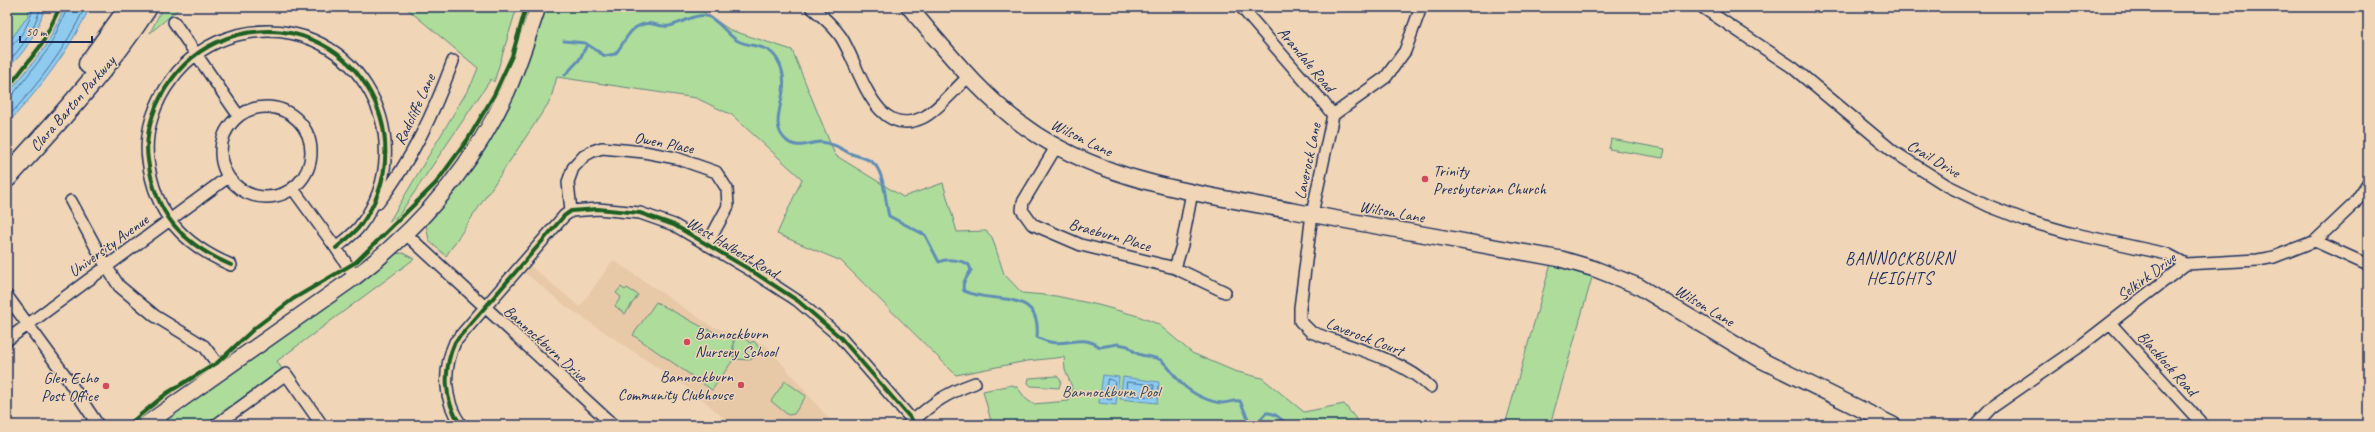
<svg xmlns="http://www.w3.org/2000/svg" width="2375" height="432" font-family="Caveat,sans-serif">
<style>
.built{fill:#e7c8a7}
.green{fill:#aedc9b;stroke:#64867c}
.water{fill:#8ecbef;stroke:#608db5}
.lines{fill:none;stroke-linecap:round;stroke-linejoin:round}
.shore{stroke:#496d98;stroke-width:1}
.stream{stroke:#608db5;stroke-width:3}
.street-casing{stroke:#1b2f5e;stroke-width:14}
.secondary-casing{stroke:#1b2f5e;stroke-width:18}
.highway-casing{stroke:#1b2f5e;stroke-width:23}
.street{stroke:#f0d5b7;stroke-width:11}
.secondary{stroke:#f0d5b7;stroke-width:15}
.highway{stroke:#f0d5b7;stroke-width:20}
.cycleway-casing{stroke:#f0d5b7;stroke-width:6}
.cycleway{stroke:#1b5e20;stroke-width:4}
.poi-dot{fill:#d1495b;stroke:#f0d5b7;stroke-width:1.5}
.labels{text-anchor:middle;stroke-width:3;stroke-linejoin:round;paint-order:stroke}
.street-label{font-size:16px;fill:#1b2f5e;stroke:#f0d5b7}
.poi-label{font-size:16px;fill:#1b2f5e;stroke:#f0d5b7;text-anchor:start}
.park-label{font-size:16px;fill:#314967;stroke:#f0d5b7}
.neighbourhood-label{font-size:17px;letter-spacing:1px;fill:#1b2f5e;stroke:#f0d5b7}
</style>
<rect width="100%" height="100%" fill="#f0d5b7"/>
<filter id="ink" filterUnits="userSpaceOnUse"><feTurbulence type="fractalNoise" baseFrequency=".025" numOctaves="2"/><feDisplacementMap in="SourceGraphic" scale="8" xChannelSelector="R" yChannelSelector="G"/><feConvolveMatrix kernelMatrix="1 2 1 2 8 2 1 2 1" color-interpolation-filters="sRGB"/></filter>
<g filter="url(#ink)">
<path class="built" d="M613,260L711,326L766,345L834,425H732L694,392L567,307L523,271L529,265L580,307Z"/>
<path class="green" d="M7,7H29L28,16L7,45Z
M163,7H181L150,33Z
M405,7H517L494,82L491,79L399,215L389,222L472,83L478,68Z
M544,7H696L730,30L792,50L835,155L903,197L943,183L957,232L986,231L992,237L1004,274L1022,293L1056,296L1098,305L1138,316L1158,324L1192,353L1234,371L1262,378L1304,412L1344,404L1361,425H992L983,391L1012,385L1017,387L1026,399L1033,404L1069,401L1072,387L1065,370L1064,357L1027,361L956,375L841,261L777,234L802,179L732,115L696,98L557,77L550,101L446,256L429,241L426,223L462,180Z
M1611,139L1665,149L1663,158L1609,149Z
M403,253L414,259L277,361L283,371L208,425H154L393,254Z
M1551,263L1593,274L1550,425H1505Z
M621,287L625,290L627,288L638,295L625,314L615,306L621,297L616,293Z
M656,302L704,328L733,339V360L712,390L633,335Z
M741,335L750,343L754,341L762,352L750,360L734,359V340Z
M1057,376L1061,381L1059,388L1031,386L1028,383L1029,378Z
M785,381L806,396L794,414L788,415L771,401Z"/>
<path class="water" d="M29,7H45C38,30 26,53 7,68V45L28,16Z
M65,7H90C69,51 40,89 7,124V95L46,46Z
M1103,375L1119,377L1116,405L1099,403Z
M1123,377L1159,382L1157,403L1120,399Z"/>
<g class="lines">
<path class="shore" d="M7,47C18,46 32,18 33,7
M7,63C23,47 34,29 41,7
M7,97L14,93L49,48L68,7
M7,118C38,85 66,48 85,7
M1108,379L1115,381L1111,400L1104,398Z
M1127,382L1154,385L1153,397L1126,395Z"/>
<path class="stream" d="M564,41L585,43L605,56L615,54C622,47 627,33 635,28C651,18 655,28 669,26C680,24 696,13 707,16C719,20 727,35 738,41C752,48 767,43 777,59C797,91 763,121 787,141C798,150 809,142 821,142C832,143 840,148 849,153C856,156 865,157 872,162C885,171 885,202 889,216L925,235L939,262C947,258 962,260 969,265L971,270C967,278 961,282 964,291C993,305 1042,287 1037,337C1063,352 1078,331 1100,347L1118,344L1128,346C1139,359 1148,354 1161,360C1167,364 1176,379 1183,385C1193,394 1209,402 1222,403C1229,403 1232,400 1240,401L1250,423L1259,421L1266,413C1276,412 1281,420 1288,425
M565,75L579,60L587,45"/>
<g class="street-casing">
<path id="street" d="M811,7C822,16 833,25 841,37C860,66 874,142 924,117C937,111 958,86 969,76
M1241,7L1322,101L1333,115
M1421,7L1405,51L1386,77L1333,115L1312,214L1300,308V321L1311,332C1347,346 1404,360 1430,387
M1702,7L1792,67L1894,152L1946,185L1989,206L2028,221L2070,233L2167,254L2186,264
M174,22L238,115
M221 152a45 45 0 1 1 90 0a45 45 0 1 1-90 0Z
M1056,147L1023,202L1022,210L1032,224L1081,245L1175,268L1225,292
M293,189L336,248L355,277
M71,201L106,266L119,286L155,316L204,346L222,370
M378,203C412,160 434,112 453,61
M571,211L568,182L573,168L584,156L593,151L602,148L644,152L676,158L716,172L727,189L728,206L707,245
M407,235L613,425
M2315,241L2368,265
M231,265C182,244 155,214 148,160C144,132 155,101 172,79C188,57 211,42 237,35C350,7 428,135 360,226C354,234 344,241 336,248
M1175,268L1182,245L1192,192
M7,296L64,374L98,425
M2110,323L2203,425
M7,340L228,177
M216,425L286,374L322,425
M461,425C443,400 443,369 455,342L564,216L571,211L598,209L640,213L674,225L752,271L798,301L840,337L913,421
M908,425C933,403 944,394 975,383
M1975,425L1991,408L2079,347L2186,264L2258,260L2274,257L2315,241L2354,204L2368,183"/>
</g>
<g class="secondary-casing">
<path id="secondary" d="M909,7C946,51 988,104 1037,135C1114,184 1206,195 1293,211C1382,227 1472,243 1561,259L1595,269L1638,286L1763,361L1893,425
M145,425L355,277C420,228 472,167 507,92C519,65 528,36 538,7"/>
</g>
<g class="highway-casing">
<path id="highway" d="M89,64L130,7
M7,177C57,122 107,69 147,7"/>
</g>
<use href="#street" class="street"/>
<use href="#secondary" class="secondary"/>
<use href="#highway" class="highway"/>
<g class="cycleway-casing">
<path id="cycleway" d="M7,89L42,44L60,7
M231,265C182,244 155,214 148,160C144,132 155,101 172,79C188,57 211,42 237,35C350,7 428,135 360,226C354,234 344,241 336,248
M128,425L167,393L217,363L256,327L293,299L356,262L436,183L468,139L494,95L512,56L526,7
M461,425C443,400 443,369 455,342L564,216L571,211L598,209L640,213L674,225L752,271L798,301L840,337L913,421"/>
</g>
<use href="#cycleway" class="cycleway"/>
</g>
</g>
<g class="poi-dot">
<circle cx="1425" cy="179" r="4"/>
<circle cx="687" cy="342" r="4"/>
<circle cx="741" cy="385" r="4"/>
<circle cx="106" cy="386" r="4"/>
</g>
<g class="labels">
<g class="street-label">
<text transform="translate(1307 59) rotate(50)" y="6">Arandale Road</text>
<text transform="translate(72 103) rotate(-49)" y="6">Clara Barton Parkway</text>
<text transform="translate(414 109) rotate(-65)" y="6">Radcliffe Lane</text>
<text transform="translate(1082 137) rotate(26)" y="6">Wilson Lane</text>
<text transform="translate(664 142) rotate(11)" y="6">Owen Place</text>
<text transform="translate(1934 158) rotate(31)" y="6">Crail Drive</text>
<text transform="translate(1307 161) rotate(-78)" y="6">Laverock Lane</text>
<text transform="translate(1392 211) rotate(10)" y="6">Wilson Lane</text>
<text transform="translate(1110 234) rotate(16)" y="6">Braeburn Place</text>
<text transform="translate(108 245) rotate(-36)" y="6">University Avenue</text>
<text transform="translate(733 247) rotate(31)" y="6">West Halbert Road</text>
<text transform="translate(2146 276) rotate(-37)" y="6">Selkirk Drive</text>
<text transform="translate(1705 305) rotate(31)" y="6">Wilson Lane</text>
<text transform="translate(1365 336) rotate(21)" y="6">Laverock Court</text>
<text transform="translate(546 343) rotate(42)" y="6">Bannockburn Drive</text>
<text transform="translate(2168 363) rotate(48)" y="6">Blacklock Road</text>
</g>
<g class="poi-label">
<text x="1433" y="176">Trinity<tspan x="1433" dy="18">Presbyterian Church</tspan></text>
<text x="695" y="339">Bannockburn<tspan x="695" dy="18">Nursery School</tspan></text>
<text x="733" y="382" text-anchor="end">Bannockburn<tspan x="733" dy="18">Community Clubhouse</tspan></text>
<text x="98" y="383" text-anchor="end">Glen Echo<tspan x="98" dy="18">Post Office</tspan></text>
</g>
<g class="park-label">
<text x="1111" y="397">Bannockburn Pool</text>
</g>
<g class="neighbourhood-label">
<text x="1900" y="264">BANNOCKBURN<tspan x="1900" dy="20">HEIGHTS</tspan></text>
</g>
</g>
<rect width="2375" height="432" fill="none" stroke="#f0d5b7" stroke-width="24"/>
<rect x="12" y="12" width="2351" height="408" fill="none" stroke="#1b2f5e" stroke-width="1.5" filter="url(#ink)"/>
<path d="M20 36v6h72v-6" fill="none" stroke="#1b2f5e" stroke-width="2"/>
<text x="26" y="36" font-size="12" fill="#1b2f5e" stroke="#f0d5b7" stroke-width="3" paint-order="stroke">50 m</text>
</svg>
